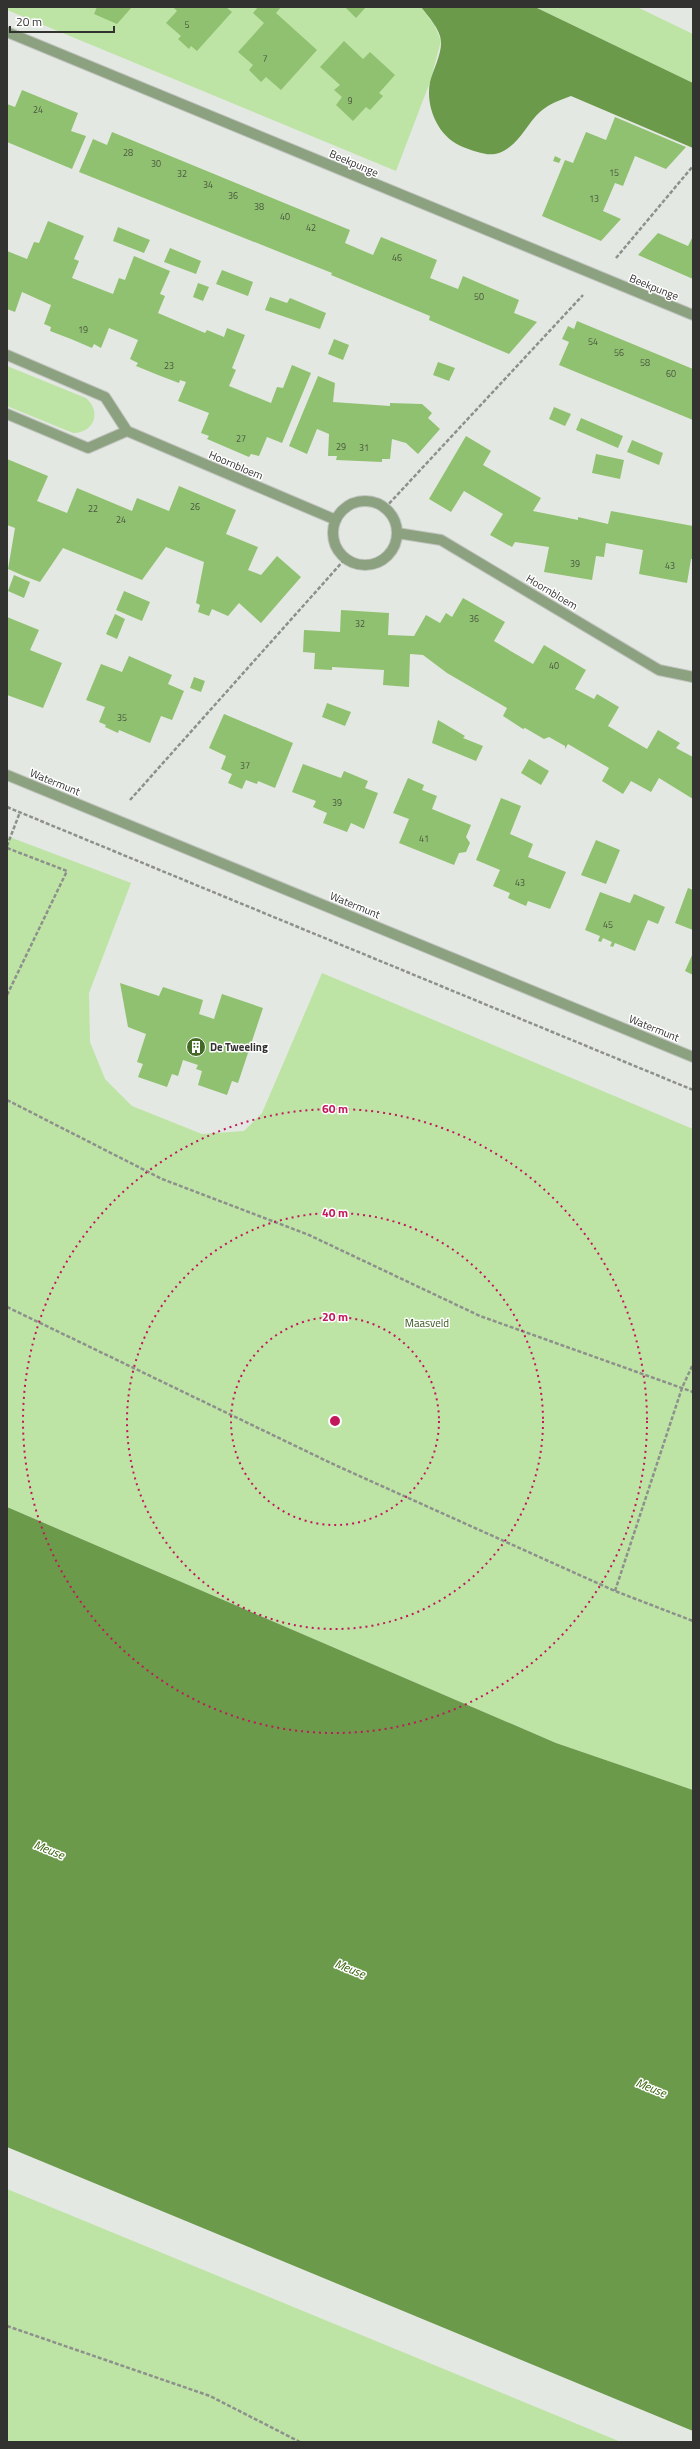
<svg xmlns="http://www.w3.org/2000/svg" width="700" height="2449" font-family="'Titillium Web',sans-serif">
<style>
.green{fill:#bde4a5}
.water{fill:#6b9a4a}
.building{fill:#90c170}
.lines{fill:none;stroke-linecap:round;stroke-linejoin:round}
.street-casing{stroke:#c0c4bf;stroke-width:12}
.path{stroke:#8e908c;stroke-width:2.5;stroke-dasharray:4 2;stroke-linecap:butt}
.street{stroke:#8ca17f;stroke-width:10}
.ring{fill:none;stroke:#c2185b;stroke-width:2;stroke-dasharray:2 4}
.labels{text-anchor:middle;stroke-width:3;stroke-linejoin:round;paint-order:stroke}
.number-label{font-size:9px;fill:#4a5641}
.street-label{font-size:11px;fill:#323331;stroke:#fff}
.poi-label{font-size:11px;font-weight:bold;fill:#323331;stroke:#fff;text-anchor:start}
.park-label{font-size:11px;fill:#36551d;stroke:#fff}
.water-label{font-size:12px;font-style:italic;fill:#345f06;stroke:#fff}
.centre{fill:#c2185b;stroke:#fff;stroke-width:2}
.ring-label{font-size:12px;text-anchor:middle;font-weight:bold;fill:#c2185b;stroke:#fff;stroke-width:3;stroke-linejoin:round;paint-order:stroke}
</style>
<rect width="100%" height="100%" fill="#e4e8e2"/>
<path class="green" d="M7,7H421L435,26L441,41L430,82L396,171L7,10Z
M535,7H637L693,34V83Z
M7,366L86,398C102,412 94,433 73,433L7,406Z
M7,836L131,883L89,993L90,1042L105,1079L132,1106L202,1134L244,1131L262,1113L322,973L693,1129V1790L556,1743L7,1507Z
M7,2189L621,2442H7Z"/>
<path class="water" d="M421,7H535L693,83V148L571,96C560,100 551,103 541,111C526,124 520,145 499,153C488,157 474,151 463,147C439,138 425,108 430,82C433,70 442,54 441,41C440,29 428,16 421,7Z
M7,1507L556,1743L693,1790V2431L7,2147Z"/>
<path class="building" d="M97,7H132L117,24L94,14Z
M173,7H226L232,12L197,51L191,46L189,49L178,39L181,36L166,23L177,11Z
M258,7H281L276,13L317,50L281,90L266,77L261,82L249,70L253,65L238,52L264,23L253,13Z
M345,7H366L356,18Z
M344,41L363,59L370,52L395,75L379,93L383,96L370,110L366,107L353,121L336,105L342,97L334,90L340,85L320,67Z
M22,90L78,113L71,131L86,136L72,169L7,142V104L15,107Z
M615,117L686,147L666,169L635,156L623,186L615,183L603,211L621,219L601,241L542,216L565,160L573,163L586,132L606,140Z
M112,132L350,230L345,243L373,255L381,237L437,260L430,278L458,289L463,276L486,286L519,300L514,313L537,322L509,354L429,320L430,316L331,275L332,273L79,172L93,139L107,145Z
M555,156L561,159L559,163L553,161Z
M48,221L84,236L74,259L79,261L72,278L113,294L119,278L125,280L134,256L170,271L160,294L165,296L158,313L205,333L207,330L224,337L227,328L245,335L232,368L236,370L229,386L271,403L277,387L283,388L292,365L311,373L282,443L267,437L259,456L251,454L249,457L207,439L209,436L201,433L209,413L178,401L186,382L180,380L179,383L158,375L136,366L138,363L130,359L138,340L109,328L101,348L94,344L92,348L71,339L50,331L51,327L44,324L51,305L22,292L15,312L7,309V251L27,259L34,242L39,243Z
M118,227L150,240L144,253L113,241Z
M658,233L688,246L693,236V279L638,255Z
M170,248L201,261L196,274L164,262Z
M222,270L253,282L248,296L216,284Z
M198,283L209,287L203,301L193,297Z
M270,297L287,303L290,298L326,313L320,329L265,310Z
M577,321L693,369V420L559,365L569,342L562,339L568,326L574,329Z
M334,339L349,345L343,360L328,354Z
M438,362L455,368L449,381L433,375Z
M318,376L335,383L333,402L390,406V403L422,404L432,413L428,418L440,429L418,454L406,443L392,439L390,459H382V462L336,460L337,456H328L329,434L317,429L307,454L289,446Z
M554,407L571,414L565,426L549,419Z
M581,418L623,436L618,448L576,430Z
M466,436L491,451L483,465L541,498L533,511L578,520V517L608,524L611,511L693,526V559H691L687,583L639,574L643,550L606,543L604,557L596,556L592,580L544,572L549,547L515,542L512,547L490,535L503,514L464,491L451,512L429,499Z
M632,440L663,453L659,465L627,452Z
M596,454L624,460L620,479L592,473Z
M7,459L48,476L37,501L67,513L77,488L132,511L137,498L169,511L179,486L236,510L226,534L258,547L248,570L261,575L277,556L301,577L261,623L239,603L228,616L212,609L209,616L198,612L200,605L196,603L204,562L166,547L142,580L63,548L40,582L24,576L8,569L15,528L7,525Z
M14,575L30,582L24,598L8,591Z
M124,591L150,602L142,621L116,610Z
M463,598L505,622L494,641L514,653L533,664L544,645L586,670L575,689L594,699L597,694L619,707L608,726L647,749L658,730L680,743L676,748L693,757V799L659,778L651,792L631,781L623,794L602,781L609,768L568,744L565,749V746L549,737L544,739L525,728L523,729L503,716L507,708L447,673L423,655L410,654L409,687L383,685L384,670L332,667V670L314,669L315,653L303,652L304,630L340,632L341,610L389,613L388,635L414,636L426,615L440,623L446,613L452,617Z
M115,614L125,619L117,639L106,634Z
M7,617L39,630L30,650L62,663L43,708L7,695Z
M129,656L172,675L168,684L184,691L172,720L161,716L150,743L119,730L118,733L105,727L106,725L99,722L105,707L86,700L101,664L122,672Z
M194,677L205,681L201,692L190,688Z
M327,703L351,712L345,726L322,717Z
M224,714L293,743L275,788L258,781L257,784L246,780L242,789L228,783L232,774L221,769L226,756L209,748Z
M438,720L465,736L463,738L483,746L476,761L432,743Z
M529,759L549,771L541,785L521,773Z
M303,764L341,778L344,771L368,781L365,788L378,793L364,829L351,823L347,832L323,823L327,813L313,807L316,801L292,792Z
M408,778L424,785L422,790L437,796L432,809L471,825L466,837L470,843L466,852L459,853L454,865L399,843L409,819L393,813Z
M501,798L521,806L510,834L533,844L528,857L566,872L550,909L528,901L526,906L508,898L510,893L493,886L500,870L476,860Z
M596,840L620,850L606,884L581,875Z
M688,888L693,890V930L675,923Z
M600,892L630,903L634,894L665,907L658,924L648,920L635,951L615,943L613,947L610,946L612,942L603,938L601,942L598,941L600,936L585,930Z
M693,953V975L685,971Z
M120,983L159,996L163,987L203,1000L199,1014L214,1019L222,994L263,1008L238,1083L232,1081L227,1095L198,1085L202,1071L196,1069L198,1065L183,1060L178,1076L172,1074L167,1087L138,1077L143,1064L137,1062L146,1034L128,1027Z"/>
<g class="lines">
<g class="street-casing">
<path id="street" d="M7,32L693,315
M7,355L105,397L127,431L336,520
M7,414L88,448L127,431
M333 533a32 32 0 1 1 64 0a32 32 0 1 1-64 0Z
M397,533L441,540L659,670L693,677
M7,775L693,1057"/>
</g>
<path class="path" d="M616,258L693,166
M385,508L583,295
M130,800L345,559
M7,807L693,1090
M7,846L20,812
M7,848L67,871L7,995
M7,1100L162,1179L309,1235L480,1316L693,1392
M7,1307L335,1465L615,1591L693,1621
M615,1591L682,1388L693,1364
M7,2326L210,2396L300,2442"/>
<use href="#street" class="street"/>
</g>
<g class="ring">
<circle cx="335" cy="1421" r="104"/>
<circle cx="335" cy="1421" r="208"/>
<circle cx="335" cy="1421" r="312"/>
</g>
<defs>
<g id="building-disc" transform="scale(1)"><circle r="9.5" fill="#436a25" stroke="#fff"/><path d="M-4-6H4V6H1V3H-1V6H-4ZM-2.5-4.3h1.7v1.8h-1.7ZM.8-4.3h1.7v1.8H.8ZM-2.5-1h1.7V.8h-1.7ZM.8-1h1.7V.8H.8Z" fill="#fff"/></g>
</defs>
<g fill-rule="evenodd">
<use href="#building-disc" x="196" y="1047"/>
</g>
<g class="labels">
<g class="number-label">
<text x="187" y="28">5</text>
<text x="265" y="62">7</text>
<text x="350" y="104">9</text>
<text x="38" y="113">24</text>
<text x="128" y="156">28</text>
<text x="156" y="167">30</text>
<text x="614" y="176">15</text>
<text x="182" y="177">32</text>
<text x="208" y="188">34</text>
<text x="233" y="199">36</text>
<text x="594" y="202">13</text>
<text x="259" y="210">38</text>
<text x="285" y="220">40</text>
<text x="311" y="231">42</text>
<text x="397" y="261">46</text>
<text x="479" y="300">50</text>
<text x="83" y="333">19</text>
<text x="593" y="345">54</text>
<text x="619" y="356">56</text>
<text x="645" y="366">58</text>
<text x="169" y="369">23</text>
<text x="671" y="377">60</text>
<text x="241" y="442">27</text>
<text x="341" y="450">29</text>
<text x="364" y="451">31</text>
<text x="195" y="510">26</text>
<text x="93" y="512">22</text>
<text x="121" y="523">24</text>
<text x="575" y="567">39</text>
<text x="670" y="569">43</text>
<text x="474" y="622">36</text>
<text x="360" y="627">32</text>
<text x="554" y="669">40</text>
<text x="122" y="721">35</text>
<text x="245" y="769">37</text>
<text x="337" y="806">39</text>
<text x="424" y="842">41</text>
<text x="520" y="886">43</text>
<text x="608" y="928">45</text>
</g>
<g class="street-label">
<text transform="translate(354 163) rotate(23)" y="4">Beekpunge</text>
<text transform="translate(654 287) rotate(22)" y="4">Beekpunge</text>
<text transform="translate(236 465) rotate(23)" y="4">Hoornbloem</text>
<text transform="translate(552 592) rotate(31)" y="4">Hoornbloem</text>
<text transform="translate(55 782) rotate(22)" y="4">Watermunt</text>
<text transform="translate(355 905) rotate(22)" y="4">Watermunt</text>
<text transform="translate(654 1028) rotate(22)" y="4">Watermunt</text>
</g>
<g class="poi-label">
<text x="210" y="1051">De Tweeling</text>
</g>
<g class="park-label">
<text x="427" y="1327">Maasveld</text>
</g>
<g class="water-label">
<text transform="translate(49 1850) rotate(22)" y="4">Meuse</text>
<text transform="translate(350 1969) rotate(22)" y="4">Meuse</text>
<text transform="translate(651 2088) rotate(22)" y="4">Meuse</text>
</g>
</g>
<circle cx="335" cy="1421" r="6" class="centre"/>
<g class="ring-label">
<text x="335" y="1113">60 m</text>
<text x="335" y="1217">40 m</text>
<text x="335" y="1321">20 m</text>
</g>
<rect width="700" height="2449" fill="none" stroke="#323331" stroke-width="16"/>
<path d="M10 26v6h104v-6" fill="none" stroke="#323331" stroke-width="2"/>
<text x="16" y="26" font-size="12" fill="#323331" stroke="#ffffff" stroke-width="3" paint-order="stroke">20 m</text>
</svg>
